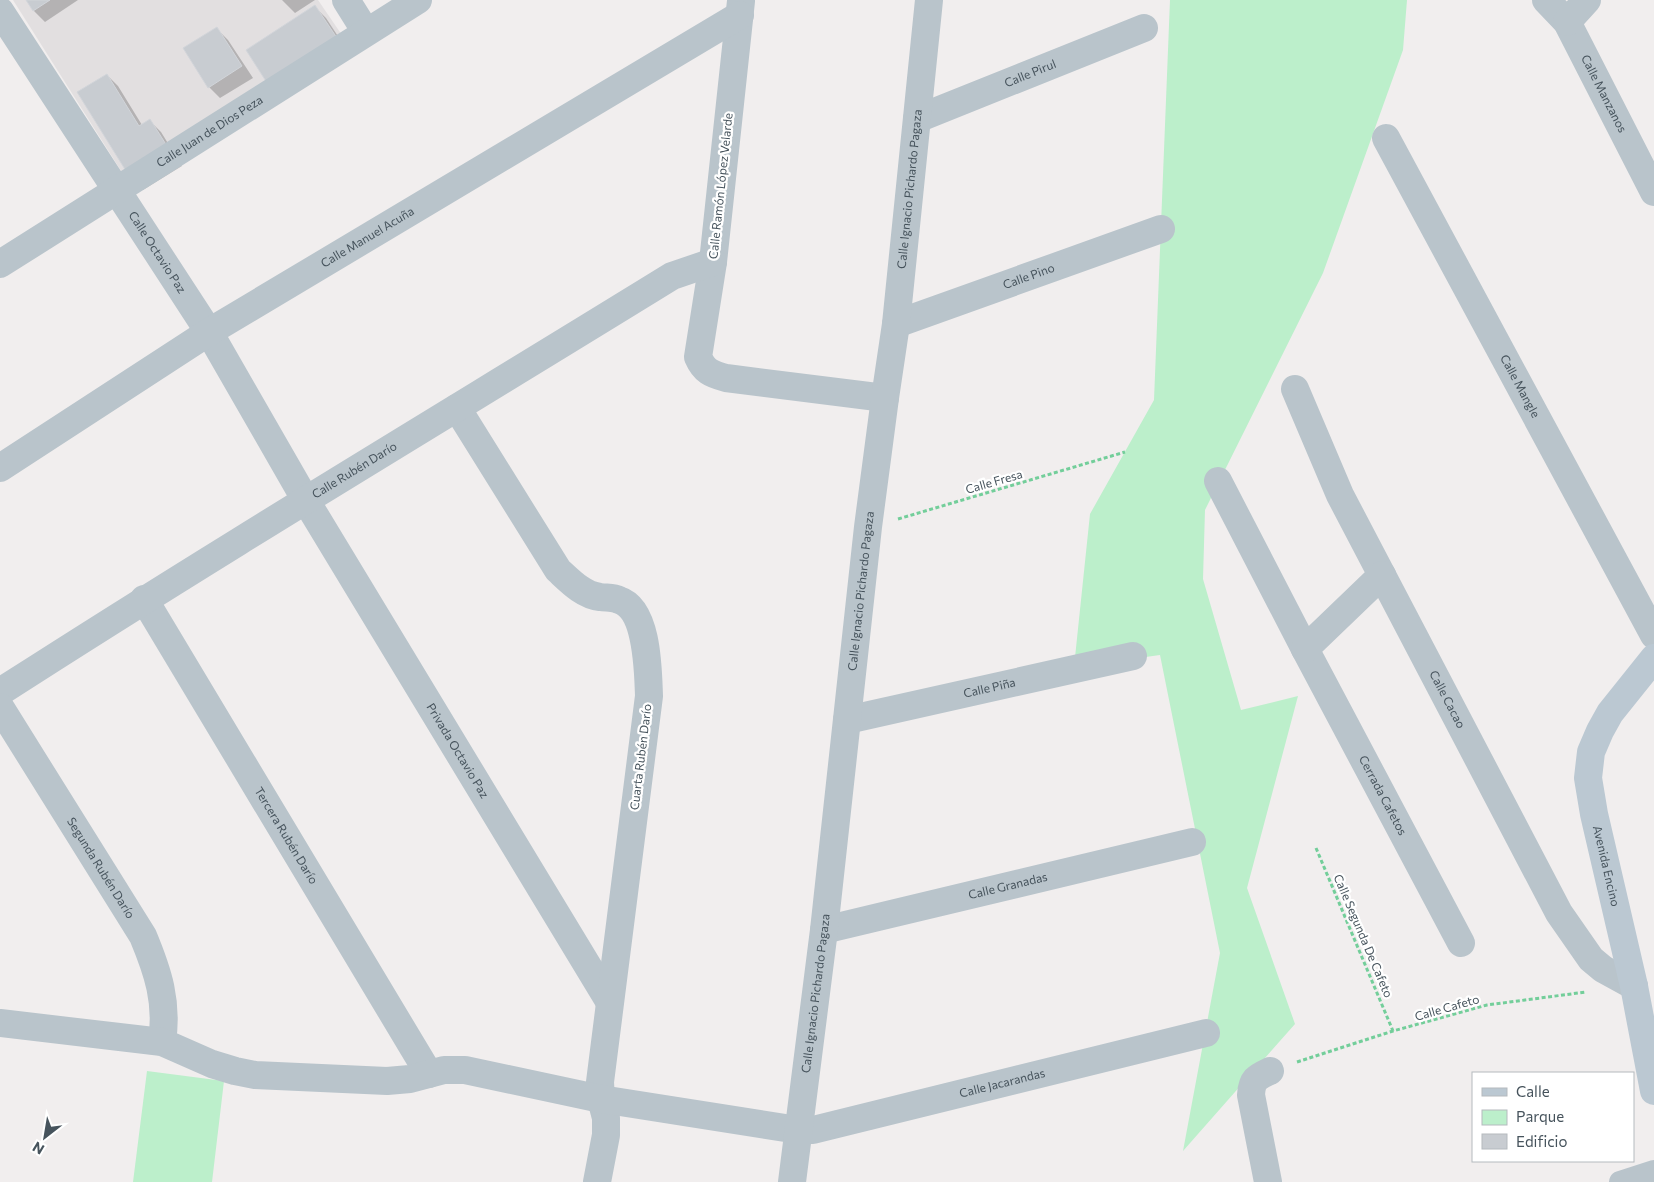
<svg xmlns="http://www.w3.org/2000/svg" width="1654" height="1182" font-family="Commissioner,sans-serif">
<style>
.education{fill:#e2dfe0}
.green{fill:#bcefcb}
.shadow{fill:#0003}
.building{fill:#c8ccd1;stroke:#d2d5da}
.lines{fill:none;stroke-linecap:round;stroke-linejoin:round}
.path{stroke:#73ce9a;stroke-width:3;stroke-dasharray:4 2.5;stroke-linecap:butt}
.pedestrian{stroke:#b9c4cb;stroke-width:22}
.minor{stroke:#b9c4cb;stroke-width:28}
.secondary{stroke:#bbc8d2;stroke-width:28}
.labels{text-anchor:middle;stroke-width:4.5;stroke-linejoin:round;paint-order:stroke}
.street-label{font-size:12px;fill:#46535c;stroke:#fff}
</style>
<rect width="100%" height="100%" fill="#f1eeee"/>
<path class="education" d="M13,0H318L346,41L130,185Z"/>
<path class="green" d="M1170,0H1407L1403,50L1323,273L1205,510L1203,579L1241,710L1298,696L1247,888L1295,1024L1183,1151L1220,953L1160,655L1074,667L1090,514L1154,400Z
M147,1071L224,1081L212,1182H133Z"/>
<path class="shadow" d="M27,0H78L45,22L34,11Z
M282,0H315L295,13Z
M315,7L326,18L349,53L270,86Z
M217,29L228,40L253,78L220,98L209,87Z
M107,75L118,86L142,125L150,121L161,132L182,166L143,190Z"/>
<path class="building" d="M26,0H50L33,11Z
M315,5L339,41L269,86L246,50Z
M217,27L242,66L208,88L183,48Z
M107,74L139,126L150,119L172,154L131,179L77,92Z"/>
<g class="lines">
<path class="path" d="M898,519L1125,452
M1316,848L1393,1031
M1297,1062L1393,1031L1487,1005L1586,992"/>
<path class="pedestrian" d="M1620,1182L1654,1171"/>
<g class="minor">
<path d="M346,0L366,32"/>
<path id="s1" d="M1546,0L1567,22L1654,192"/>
<path d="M741,1L713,262L698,357C704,371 711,374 726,378L885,398"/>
<path id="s2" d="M0,11L209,332L305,499L609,1001"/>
<path d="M1567,22L1587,0"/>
<path id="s3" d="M917,119L1144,28"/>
<path id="s4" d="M1386,138L1654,635"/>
<path id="s5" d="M0,264L418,0"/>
<path id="s6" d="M896,324L1161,229"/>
<path id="s7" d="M1295,389L1340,495L1559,913L1591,959L1603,969L1634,986"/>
<path d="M457,408L558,570C570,581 583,595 600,597C607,598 613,597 619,600C648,609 648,671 649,696L600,1082L601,1099L606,1118V1135L597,1182"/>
<path id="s8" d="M0,468L209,332L740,15"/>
<path id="s9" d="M1218,481L1305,649L1461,943"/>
<path id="s10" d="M144,599L429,1074"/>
<path d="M1305,649L1382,575"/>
<path id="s11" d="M0,692C222,549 448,414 672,276L713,262"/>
<path id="s12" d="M0,707L143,936C158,972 168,1002 162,1042"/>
<path id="s13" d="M847,720L1133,656"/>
<path id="s14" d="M824,930L1192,842"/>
<path id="s15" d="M0,1023L162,1042L212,1064L235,1071L255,1075L387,1081L410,1079L444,1070H465L601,1099L798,1130H813L1206,1033"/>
<path id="s16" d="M792,1182L824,930L868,527L885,398L896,324L929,0"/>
<path d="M1268,1182L1251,1095C1252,1079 1257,1077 1270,1071"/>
</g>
<path class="secondary" id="s17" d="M1654,658L1610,713L1600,731L1591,752L1588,778L1594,814L1634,986L1654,1091"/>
</g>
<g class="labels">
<g class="street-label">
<text dy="4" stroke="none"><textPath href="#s3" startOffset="122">Calle Pirul</textPath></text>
<text dy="4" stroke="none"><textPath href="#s1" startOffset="111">Calle Manzanos</textPath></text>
<text dy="4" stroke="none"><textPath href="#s5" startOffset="248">Calle Juan de Dios Peza</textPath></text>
<text transform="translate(721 186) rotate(-84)" y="4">Calle Ramón López Velarde</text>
<text dy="4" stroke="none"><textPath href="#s16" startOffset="1000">Calle Ignacio Pichardo Pagaza</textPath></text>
<text dy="4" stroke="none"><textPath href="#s8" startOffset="434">Calle Manuel Acuña</textPath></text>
<text dy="4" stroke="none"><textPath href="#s2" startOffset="288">Calle Octavio Paz</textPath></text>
<text dy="4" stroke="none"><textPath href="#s6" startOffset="141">Calle Pino</textPath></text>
<text dy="4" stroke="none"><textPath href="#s4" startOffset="282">Calle Mangle</textPath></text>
<text dy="4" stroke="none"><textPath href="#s11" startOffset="418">Calle Rubén Darío</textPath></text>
<text transform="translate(994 482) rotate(-16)" y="4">Calle Fresa</text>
<text dy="4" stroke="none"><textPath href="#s16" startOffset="595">Calle Ignacio Pichardo Pagaza</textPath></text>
<text dy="4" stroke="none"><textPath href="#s13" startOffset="146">Calle Piña</textPath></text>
<text dy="4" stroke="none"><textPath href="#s7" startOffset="346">Calle Cacao</textPath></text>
<text dy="4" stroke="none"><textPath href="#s2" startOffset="870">Privada Octavio Paz</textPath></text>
<text transform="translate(641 757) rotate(-83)" y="4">Cuarta Rubén Darío</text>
<text dy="4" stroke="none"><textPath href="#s9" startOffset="355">Cerrada Cafetos</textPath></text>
<text dy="4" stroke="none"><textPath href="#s10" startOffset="276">Tercera Rubén Darío</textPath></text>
<text dy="4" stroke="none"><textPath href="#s17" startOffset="230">Avenida Encino</textPath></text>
<text dy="4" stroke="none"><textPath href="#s12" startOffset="190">Segunda Rubén Darío</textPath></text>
<text dy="4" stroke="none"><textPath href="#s14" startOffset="189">Calle Granadas</textPath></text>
<text transform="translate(1363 936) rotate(67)" y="4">Calle Segunda De Cafeto</text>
<text dy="4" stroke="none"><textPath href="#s16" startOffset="190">Calle Ignacio Pichardo Pagaza</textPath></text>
<text transform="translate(1447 1008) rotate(-16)" y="4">Calle Cafeto</text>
<text dy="4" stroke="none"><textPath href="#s15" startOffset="1022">Calle Jacarandas</textPath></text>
</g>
</g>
<rect x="1472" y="1072" width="162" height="90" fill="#ffffff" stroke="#b5babe"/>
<rect x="1482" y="1088" width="25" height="8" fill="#bbc8d2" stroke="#b5babe"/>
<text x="1516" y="1097" font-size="15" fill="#46535c">Calle</text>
<rect x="1482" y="1110" width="25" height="15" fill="#bcefcb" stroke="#b5babe"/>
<text x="1516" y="1122" font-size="15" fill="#46535c">Parque</text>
<rect x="1482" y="1134" width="25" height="15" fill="#c8ccd1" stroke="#b5babe"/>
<text x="1516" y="1147" font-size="15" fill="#46535c">Edificio</text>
<g transform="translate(45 1137) rotate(211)" stroke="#ffffff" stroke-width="4" paint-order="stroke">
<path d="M0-4L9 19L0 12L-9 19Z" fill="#46535c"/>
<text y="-8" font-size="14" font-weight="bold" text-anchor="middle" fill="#46535c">N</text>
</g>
</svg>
